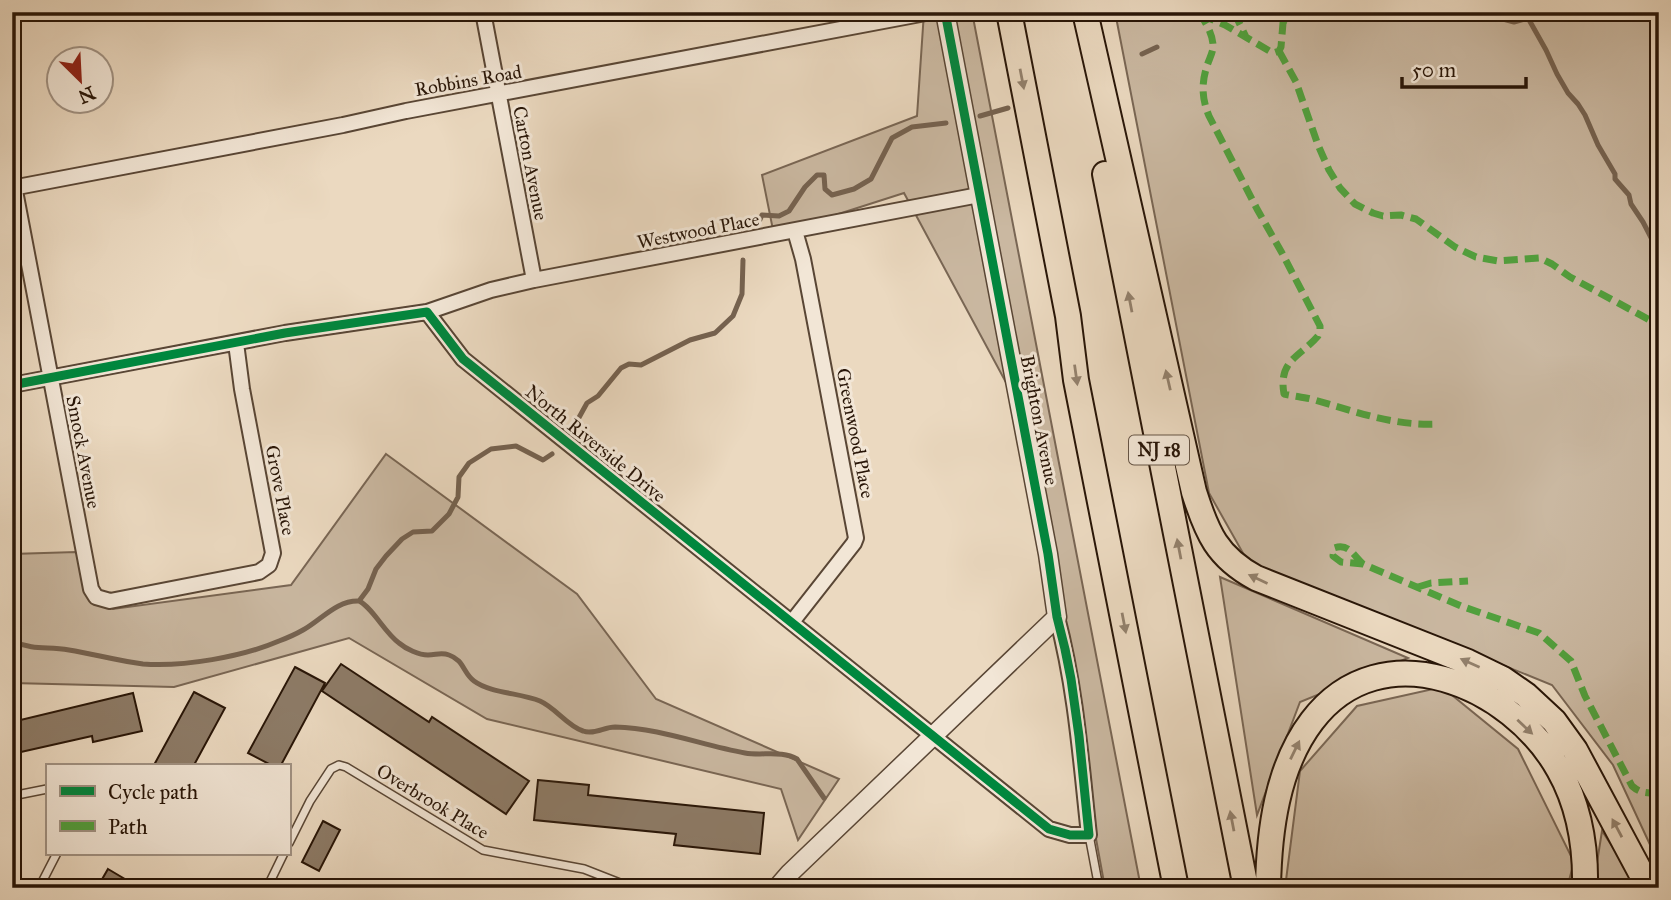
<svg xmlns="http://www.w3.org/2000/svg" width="1671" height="900" font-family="'IM FELL Great Primer',serif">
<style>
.green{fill:#cab8a1;stroke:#796654;stroke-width:2}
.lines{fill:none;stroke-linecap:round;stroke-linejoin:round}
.stream{stroke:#756250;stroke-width:5}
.building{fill:#8d7b67;stroke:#281507;stroke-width:2}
.service-casing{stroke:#594635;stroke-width:10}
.minor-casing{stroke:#594635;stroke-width:18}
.tertiary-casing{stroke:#594635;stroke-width:21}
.motorway-casing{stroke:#281507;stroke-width:28}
.service{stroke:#f2e6d6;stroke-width:7}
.minor{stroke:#f2e6d6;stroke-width:14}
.tertiary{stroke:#f2e6d6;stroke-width:18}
.motorway{stroke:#ebd9c0;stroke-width:24}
.quiet{stroke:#51a03d;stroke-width:7;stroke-dasharray:14 7;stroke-linecap:butt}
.cycleway-casing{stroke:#f2e6d6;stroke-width:13}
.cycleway{stroke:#00873e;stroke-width:9}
.oneway{fill:#93816d}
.labels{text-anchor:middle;stroke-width:6;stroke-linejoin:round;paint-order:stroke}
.shield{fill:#f2e6d6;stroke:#655445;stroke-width:2}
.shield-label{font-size:18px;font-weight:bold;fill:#281507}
.street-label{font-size:19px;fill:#281507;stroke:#f2e6d6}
</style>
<rect width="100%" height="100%" fill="#ebd9c0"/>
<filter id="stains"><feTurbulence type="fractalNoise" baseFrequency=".00286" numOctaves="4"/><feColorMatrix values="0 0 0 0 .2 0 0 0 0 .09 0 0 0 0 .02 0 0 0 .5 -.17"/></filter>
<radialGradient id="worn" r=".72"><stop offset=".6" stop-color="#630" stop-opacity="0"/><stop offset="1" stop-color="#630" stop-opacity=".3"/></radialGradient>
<path class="green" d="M924,12H972L1141,888H1105L1016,401L904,193L801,226L773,230L762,175L917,116Z
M1115,12H1659V864L1613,765L1552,685L1248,562L1209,493Z
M386,454L577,594L656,699L839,779L798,840L781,789L487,719L349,638L174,687L12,683V554L76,552L113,609L291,585Z
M1220,577L1408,658L1300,702L1257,815Z
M1442,687L1518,749L1574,862L1567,888H1285L1300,771L1357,706Z
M1602,831L1640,888H1593Z"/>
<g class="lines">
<path class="stream" d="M1477,12L1514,22L1528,18L1546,50L1557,74L1568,93L1578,104L1585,115L1598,145L1615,174V179L1629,195L1631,204L1643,222L1659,253
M1142,54L1157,47
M980,116L1008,108
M757,226L762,215L779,216L789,211L805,187L817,175H824L825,189L832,195L854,189L871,179L892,138L912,127L946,123
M571,432L587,403L598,396L621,368L629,364L641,365L690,340L715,333L733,316L742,294L743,260
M359,601C373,608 384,632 399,643C406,649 419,655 428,655C436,655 441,652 449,655C464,660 463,673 474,681C490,693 520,693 540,701C556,708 567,726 583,731C594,735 604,727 615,727C660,728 701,745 745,753C762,756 782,750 797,759L824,798
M12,641C36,651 46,646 69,650C94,654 118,661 143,664C183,667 242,657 279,641C287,638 296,634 303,630C321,620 337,600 359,601L368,589L376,569L386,556L402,539L413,532L432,531L449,514L458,497L459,477L469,463L491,449L516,446L543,460L552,454"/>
</g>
<path class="building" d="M341,664L429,722L432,717L529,781L506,814L322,691Z
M295,667L325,683L281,765H271L248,753Z
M194,692L225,708L194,765H154Z
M133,693L142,731L93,742L92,736L12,754V722Z
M538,780L589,785L588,795L764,813L760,854L674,845L676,834L534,820Z
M323,821L340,830L319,871L302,862Z
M108,869L140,888H97Z"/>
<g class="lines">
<g class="service-casing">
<path id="service" d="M12,796L47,789
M1089,835L1099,888
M289,843L310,801L331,769L339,765L346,767L483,850L584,869L630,887L646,888
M39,888L57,853
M267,888L284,853"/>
</g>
<g class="minor-casing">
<path id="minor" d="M483,12L534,280
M12,175L91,589L96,597L110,601L259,572L269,565L273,553L242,389L236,343
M12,188L343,125L406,111L931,12
M427,312L491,290L534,280L979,195
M12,385L285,333L427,312L463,359L1049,829L1070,835H1089C1081,762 1076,689 1057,617
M792,622L854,543L856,538L803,259L795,231"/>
</g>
<g class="tertiary-casing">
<path id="tertiary" d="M777,888L790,873L1057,617L1048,554L945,12"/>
</g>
<g class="motorway-casing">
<path id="motorway" d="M1009,12L1068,316L1076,380L1176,888
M1085,12L1194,492C1207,533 1217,557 1256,578L1468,662L1503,679L1526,695L1554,721L1575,750L1649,888
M1105,174L1246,888
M1268,888C1269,831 1277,767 1312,721C1382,629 1512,685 1559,770C1580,807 1586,846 1585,888"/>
</g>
<use href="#service" class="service"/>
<use href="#minor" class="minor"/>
<use href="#tertiary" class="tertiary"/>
<use href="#motorway" class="motorway"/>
<path class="quiet" d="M1199,12C1205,22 1212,32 1213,44C1214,51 1209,59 1207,66C1201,84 1202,99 1209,116L1257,209L1282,253L1320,326V331L1318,336C1300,357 1278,360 1284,394C1293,396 1302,397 1311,399C1354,411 1392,426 1437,424
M1234,12L1246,37
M1201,15L1225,25L1273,53L1279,51L1281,47L1283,23L1289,12
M1279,51L1296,82L1318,145L1329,170L1340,188L1355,204L1373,213L1383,216L1401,215L1416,219L1455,247L1476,257L1498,261L1540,258L1552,264L1570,277L1659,325
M1363,564C1353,555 1349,543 1334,548L1333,556L1341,562L1363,564L1461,606L1539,633L1571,661L1585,696L1632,786C1640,793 1648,794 1659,792
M1418,587L1431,583L1468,581"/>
<g class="cycleway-casing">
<path id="cycleway" d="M12,385L285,333L427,312L463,359L1049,829L1070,835H1089L1079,736L1071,679L1065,649L1057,617L1048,554L945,12"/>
</g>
<use href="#cycleway" class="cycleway"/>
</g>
<defs><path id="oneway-solid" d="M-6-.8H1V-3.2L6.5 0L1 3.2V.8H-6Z" transform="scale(1.75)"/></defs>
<g class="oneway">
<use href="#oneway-solid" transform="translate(1022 79) rotate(79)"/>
<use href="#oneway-solid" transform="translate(1130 302) rotate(-101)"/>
<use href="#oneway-solid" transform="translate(1076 375) rotate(82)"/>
<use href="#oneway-solid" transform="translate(1168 380) rotate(-103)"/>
<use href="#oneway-solid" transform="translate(1179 549) rotate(-101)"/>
<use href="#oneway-solid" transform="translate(1258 579) rotate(-155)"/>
<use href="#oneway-solid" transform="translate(1124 623) rotate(79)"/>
<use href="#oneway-solid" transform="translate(1470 663) rotate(-156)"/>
<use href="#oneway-solid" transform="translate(1525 727) rotate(43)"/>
<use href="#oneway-solid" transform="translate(1295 750) rotate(-64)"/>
<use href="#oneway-solid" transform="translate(1232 821) rotate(-101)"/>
<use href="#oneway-solid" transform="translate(1617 828) rotate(-118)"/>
</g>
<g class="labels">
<rect class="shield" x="1129" y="435.5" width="60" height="29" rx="5"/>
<g class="shield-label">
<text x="1159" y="456">NJ 18</text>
</g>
<g class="street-label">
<text transform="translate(468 80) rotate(-10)" y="7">Robbins Road</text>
<text transform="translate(531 163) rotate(79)" y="7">Carton Avenue</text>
<text transform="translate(698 230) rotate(-11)" y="7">Westwood Place</text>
<text transform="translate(1040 420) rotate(79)" y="7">Brighton Avenue</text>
<text transform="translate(856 433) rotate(79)" y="7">Greenwood Place</text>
<text transform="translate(596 443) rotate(39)" y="7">North Riverside Drive</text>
<text transform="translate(84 452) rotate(79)" y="7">Smock Avenue</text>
<text transform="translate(281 490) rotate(79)" y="7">Grove Place</text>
<text transform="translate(433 801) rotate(31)" y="7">Overbrook Place</text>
</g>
</g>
<rect width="1671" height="900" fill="none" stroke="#ebd9c0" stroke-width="42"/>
<rect x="14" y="14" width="1643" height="872" fill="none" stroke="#281507" stroke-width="3.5"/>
<rect x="21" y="21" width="1629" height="858" fill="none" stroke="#281507" stroke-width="2"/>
<rect x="46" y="764" width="245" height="91" fill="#f2e6d6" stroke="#a19283" stroke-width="2"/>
<rect x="60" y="786" width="35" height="10" fill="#00873e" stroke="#a19283" stroke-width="2"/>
<text x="108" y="799" font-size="21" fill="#281507">Cycle path</text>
<rect x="60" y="821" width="35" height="10" fill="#51a03d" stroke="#a19283" stroke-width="2"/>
<text x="108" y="834" font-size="21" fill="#281507">Path</text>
<g transform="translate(80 80) rotate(156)"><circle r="33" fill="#f2e6d6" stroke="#a19283" stroke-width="2"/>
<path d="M0-5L12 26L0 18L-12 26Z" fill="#8f2418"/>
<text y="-10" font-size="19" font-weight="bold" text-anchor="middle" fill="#281507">N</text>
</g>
<path d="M1402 77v10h124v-10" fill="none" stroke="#281507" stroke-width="3.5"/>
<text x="1412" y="77" font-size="21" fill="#281507" stroke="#f2e6d6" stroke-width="5" paint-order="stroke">50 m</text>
<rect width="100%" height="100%" filter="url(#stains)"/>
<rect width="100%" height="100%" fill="url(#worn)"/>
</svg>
